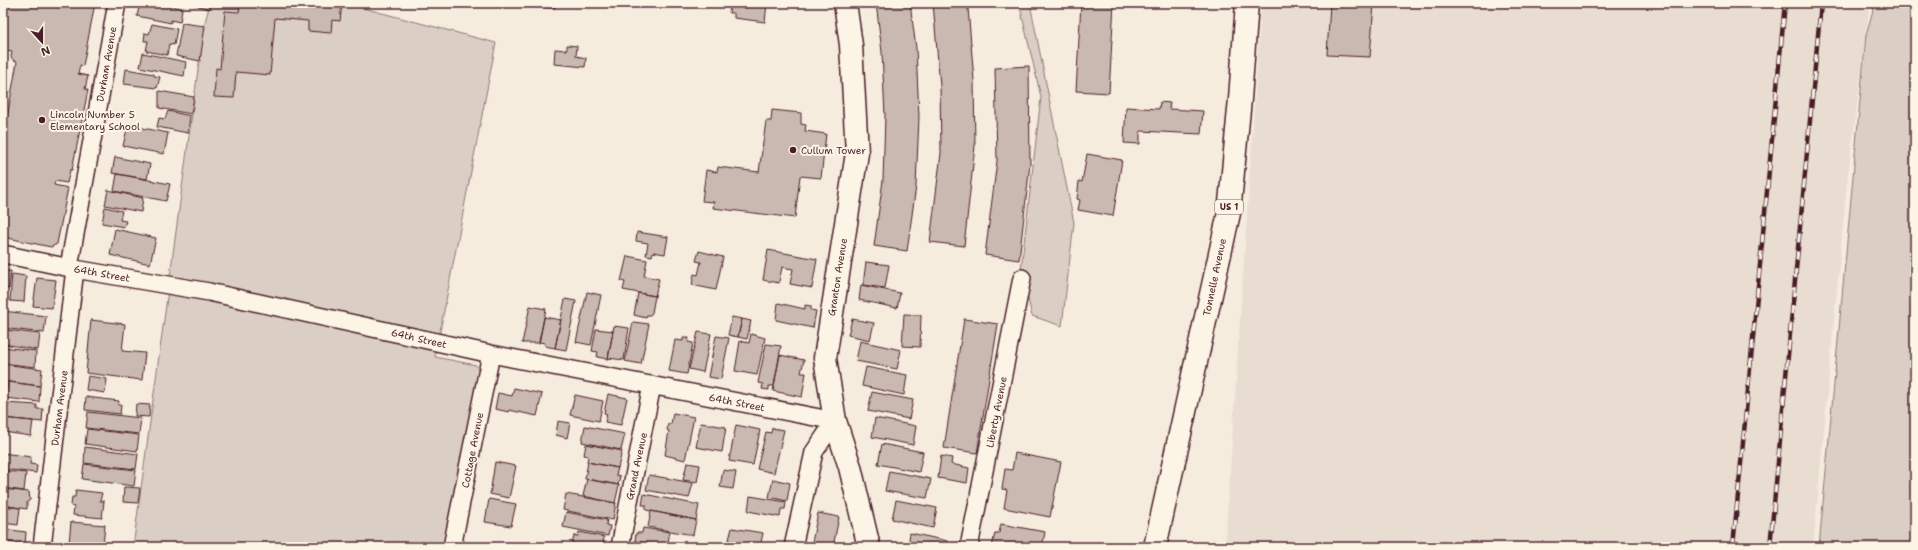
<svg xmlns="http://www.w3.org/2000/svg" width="1918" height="550" font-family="'Shantell Sans',sans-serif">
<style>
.built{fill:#e8ddd0}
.green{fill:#dbcec4;stroke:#927678}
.building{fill:#cab9b1;stroke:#4a1f2b}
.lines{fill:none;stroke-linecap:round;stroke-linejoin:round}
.minor-casing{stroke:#4a1f2b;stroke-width:20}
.tertiary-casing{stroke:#4a1f2b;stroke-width:25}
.primary-casing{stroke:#4a1f2b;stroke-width:25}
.minor{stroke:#fcf5e5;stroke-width:17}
.tertiary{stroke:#fcf5e5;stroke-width:22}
.primary{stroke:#fcf5e5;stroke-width:22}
.rail-casing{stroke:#4a1f2b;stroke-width:4.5}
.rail{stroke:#fcf5e5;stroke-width:3;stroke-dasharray:9;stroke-linecap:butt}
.poi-dot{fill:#4a1f2b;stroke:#fcf5e5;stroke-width:1.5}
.labels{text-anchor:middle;stroke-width:4;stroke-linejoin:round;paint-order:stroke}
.shield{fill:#fcf5e5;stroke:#7f5f63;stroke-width:1}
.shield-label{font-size:9px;font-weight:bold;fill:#4a1f2b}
.street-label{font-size:10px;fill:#4a1f2b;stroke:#fcf5e5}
.poi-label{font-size:10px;fill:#4a1f2b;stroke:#fcf5e5;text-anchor:start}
</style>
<rect width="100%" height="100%" fill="#f5ecde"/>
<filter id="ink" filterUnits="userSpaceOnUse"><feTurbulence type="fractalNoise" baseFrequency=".025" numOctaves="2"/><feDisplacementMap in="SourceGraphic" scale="8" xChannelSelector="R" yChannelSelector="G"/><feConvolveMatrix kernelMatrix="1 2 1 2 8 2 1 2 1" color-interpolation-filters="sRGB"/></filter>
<g filter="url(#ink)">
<path class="built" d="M1261,3H1870L1847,183L1813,547H1225Z"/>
<path class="green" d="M210,3H344L496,43L435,357L476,365L480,374L444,547H133L204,26Z
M1019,3H1030L1074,223L1062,326L1032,316L1021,269L1041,97Z
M1875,3H1915V547H1819L1866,35Z"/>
<path class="building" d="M3,3H95L83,66L80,65L78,74L88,76L85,89L88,90L72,170H70L67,183L55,181L54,185L68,188L57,244L51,247L3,237V140L17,62L14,61L11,57L12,52L3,50Z
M140,3H165L182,9L180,22L171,20V23L137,16Z
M188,3H210L209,9Z
M255,3H342L340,21L332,20L331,33L308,31V21L275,18L270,75L236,72L234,98L214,97L216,68L220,69L225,11L239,12L240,5L255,6Z
M532,3H555V8L532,7Z
M727,3H767L765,22L734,18V13H729L730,7H726Z
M876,3H910L916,48L919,117L916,186L907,251L874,246L883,180L885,116L882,52Z
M933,3H967L968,8L974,80L975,146L964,246L930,242L941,153L940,86Z
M1081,3H1114L1109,93L1076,91Z
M1330,3H1374L1370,57L1327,55Z
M182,23L205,26L200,61L176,56Z
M152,24L177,29L174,45L169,44L167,55L146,51L148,41H144L145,33L149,34Z
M567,45L577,46L576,56L586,58L585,67L554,64L555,49L567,50Z
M143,53L186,62L184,76L140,67Z
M1029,66L1030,164L1019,260L985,255L997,161L995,68Z
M126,69L154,74V76L160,77L157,88L124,84Z
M159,91L194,97L191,114L159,108Z
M1160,102L1170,103L1169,109L1203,111L1201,134L1140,131V144L1124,143L1126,107L1159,109Z
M772,110L801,113V124L806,125L805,131L826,134L821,178L800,176L795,218L713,208L714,202L702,201L706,170L717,172L718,167L759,172L766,121H771Z
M168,111L190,116L188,133L157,127L159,118L165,119Z
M128,125L168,133L164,154L123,146Z
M1087,154L1122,160L1113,216L1078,210L1080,200L1077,199L1079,181L1082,182Z
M115,157L150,164L147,179L112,173Z
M117,174L170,184L166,201L114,191Z
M108,190L143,198L141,212L105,205Z
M105,207L122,211L120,220L126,221L124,227L102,223Z
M115,229L156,238L150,264L110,255Z
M637,232L668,237L665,254L653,252L652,256L646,255L648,243L636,241Z
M768,250L817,259L812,288L790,284L793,269L782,267L779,283L763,280Z
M699,251L723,257L716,290L692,285L694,274L698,275L701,262L696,261Z
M627,256L647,260L644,276L659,279L655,296L623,290L625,282L621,281Z
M866,262L889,265L885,288L863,285Z
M3,271H11L9,289L6,288L4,303Z
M12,274L26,276L24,302L10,301Z
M37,278L56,280L52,308L33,306Z
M861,285L900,293L897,308L859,300Z
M587,292L601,295L591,345L576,342Z
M638,293L655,296L652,313L650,315H647L646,318L634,315Z
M565,299L576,301L566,350L555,348Z
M778,303L805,309V305L811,306V310L816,311L813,328L776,320Z
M530,306L546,309L539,343H522Z
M3,311L46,316L44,333L3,328Z
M904,314L921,315L920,347L902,346Z
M544,317L561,320L555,348L545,346V343L539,342Z
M732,317L742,319L738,337L728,335Z
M742,319L751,321L747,339L738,337Z
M852,319L874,323L870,340L848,335Z
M964,319L998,324L977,453L944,448Z
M91,320L125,324L122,351L145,353L142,380L86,373Z
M633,322L649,324L641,364L625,361Z
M614,326L629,328L624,360L608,358Z
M596,329L613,331L608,359L597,357L598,352L592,351Z
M5,330L40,334L38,350L4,344Z
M698,332L711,334L703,372L689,369Z
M751,334L765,338L757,375L735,371L740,341L749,343Z
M716,336L729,338L721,379L708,377Z
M683,338H689L688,342L693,343L687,374L669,371L675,340L683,341Z
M860,341L901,350L897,369L856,361Z
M766,344L781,346L774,386H769V390L762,389L763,384L758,383Z
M3,347L36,351L35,367L3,363Z
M780,355L804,360L801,373H806L802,397L773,391Z
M3,364L42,369L40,386L3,381Z
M866,367L907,375L904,395L862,386Z
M88,376L107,379L105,393L86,390Z
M8,382L40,386L39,402L6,398Z
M514,388L542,394L537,416L509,410V412L495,409L498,393L512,396Z
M872,392L913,400L909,419L868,411Z
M608,394L627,398L621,425L605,422L607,414L604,413Z
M575,395L603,401L599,421L570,415Z
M86,397L119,401L118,405H121L120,414L85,410Z
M5,403L37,405V409H43L42,422L3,418Z
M136,404L150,405L149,417L135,416Z
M88,412L141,418L139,434L86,428Z
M673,413L694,417L685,460L665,455L669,431L667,430L668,424H671Z
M3,418L33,421L31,436L3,432Z
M875,418L916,426L913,445L872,437Z
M558,421L570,423L567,438L556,435Z
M701,423L726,427L722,452L696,447Z
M736,425L760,430L753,465L729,461Z
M585,426L625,434L621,450L582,442Z
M772,428L784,430L774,473L757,469L766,432L771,433Z
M87,429L139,435L137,451L85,444Z
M586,444L622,451L618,468L587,462L588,456L584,455Z
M882,444L923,452L919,472L878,464Z
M85,447L138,454L136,469L84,463Z
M3,453L31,457L30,464L37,465L36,473L3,469Z
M1015,453L1061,462L1050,517L1004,508L1007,490L1002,489L1005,469L1012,470Z
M941,456L952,458L951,464L969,468L967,483L938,478Z
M495,462L516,466L509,498L490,494Z
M588,462L618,468L616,475L620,476L618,485L585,479Z
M687,463L700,465L697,482L683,480Z
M84,464L136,470L134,486L82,479Z
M723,470L736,472L733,489L720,487Z
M3,471L26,473L24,491L3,488Z
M889,471L931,479L927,498L885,491Z
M649,475L693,483L689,498L646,490Z
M587,479L619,485L615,503L583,496Z
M773,479L790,483L787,501L769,497Z
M124,487L140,488L138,503L123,502Z
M3,489L29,492L30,500L27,502V509L3,505Z
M76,490L102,493L100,501H104L102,518L73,515L74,507L71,506L72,497H75Z
M566,494L616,503L613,520L563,510Z
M644,494L699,505L696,520L646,510V505H642Z
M750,496L786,502L785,509H781L780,517L748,511Z
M489,499L516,504L511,526L485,522Z
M896,500L937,508L933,528L892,519Z
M3,506L20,508L18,525L3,523Z
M651,511L696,520L693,535L648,527Z
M566,512L607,520L606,525L610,526L608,536L563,527Z
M818,513L839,517L833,547H811Z
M71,522L105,525L103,546L69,543Z
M1001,524L1045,532L1042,547H992L995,533H999Z
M643,528L670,532L667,547L635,541L636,533H642Z
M732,528L763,533L760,547H727Z
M3,529L26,532L25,545L3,541Z
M579,532L604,537L603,544H606V547H576L572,545L574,536H578Z
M910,533L948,541L947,547H908Z"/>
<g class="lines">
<g class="minor-casing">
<path id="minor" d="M3,254L75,269L209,292L491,354L835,421L814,452L793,547
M69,267L117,3
M42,547L75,269
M452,547L491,354
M620,547L652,385
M969,547L1022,278"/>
</g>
<g class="tertiary-casing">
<path id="tertiary" d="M845,3L851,45L857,153L825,358L835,421L850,467L869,547"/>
</g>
<g class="primary-casing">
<path id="primary" d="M1155,547L1229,213L1240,99L1247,3"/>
</g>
<use href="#minor" class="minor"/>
<use href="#tertiary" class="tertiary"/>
<use href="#primary" class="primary"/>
<g class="rail-casing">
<path id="rail" d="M1733,547L1785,3
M1770,547L1821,3"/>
</g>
<use href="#rail" class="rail"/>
</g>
</g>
<g class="poi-dot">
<circle cx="42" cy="120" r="4"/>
<circle cx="793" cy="150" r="4"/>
</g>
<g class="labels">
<rect class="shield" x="1215" y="200" width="28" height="14" rx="3"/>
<g class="shield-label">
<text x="1229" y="210">US 1</text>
</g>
<g class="street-label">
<text transform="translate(106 64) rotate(-80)" y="4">Durham Avenue</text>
<text transform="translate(102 273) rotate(10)" y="4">64th Street</text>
<text transform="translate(837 277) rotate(-81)" y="4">Granton Avenue</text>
<text transform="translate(1214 277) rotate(-78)" y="4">Tonnelle Avenue</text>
<text transform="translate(419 338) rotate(13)" y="4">64th Street</text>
<text transform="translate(737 402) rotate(11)" y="4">64th Street</text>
<text transform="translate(59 408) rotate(-83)" y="4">Durham Avenue</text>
<text transform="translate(996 412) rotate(-79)" y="4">Liberty Avenue</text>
<text transform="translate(472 450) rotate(-79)" y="4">Cottage Avenue</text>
<text transform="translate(636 466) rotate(-78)" y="4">Grand Avenue</text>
</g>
<g class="poi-label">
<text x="50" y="118">Lincoln Number 5<tspan x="50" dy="12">Elementary School</tspan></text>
<text x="801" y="154">Cullum Tower</text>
</g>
</g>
<rect width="1918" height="550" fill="none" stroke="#fcf5e5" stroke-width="16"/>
<rect x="8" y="8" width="1902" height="534" fill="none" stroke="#4a1f2b" stroke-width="1.5" filter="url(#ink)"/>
<g transform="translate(42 42) rotate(159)" stroke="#fcf5e5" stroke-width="3" paint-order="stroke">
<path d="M0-3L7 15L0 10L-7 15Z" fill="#4a1f2b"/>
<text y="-6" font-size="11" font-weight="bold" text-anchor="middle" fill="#4a1f2b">N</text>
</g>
</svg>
